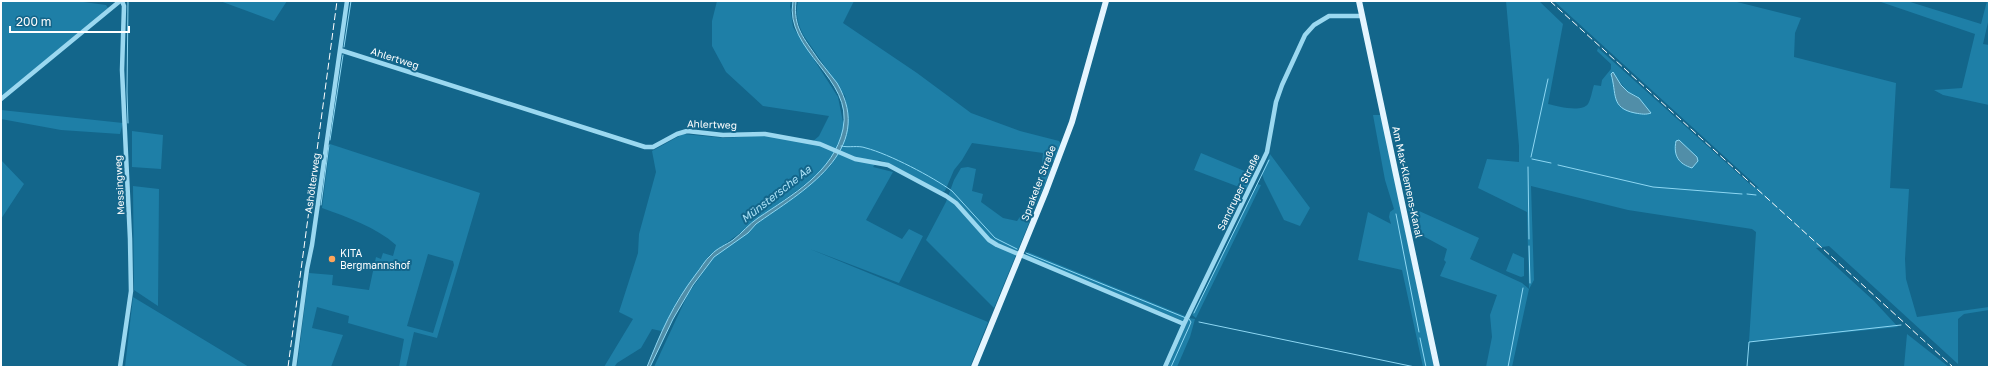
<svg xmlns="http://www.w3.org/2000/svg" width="1990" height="368" font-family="'Golos Text',sans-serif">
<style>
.green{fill:#1e7fa7;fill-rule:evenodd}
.water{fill:#518ea8;stroke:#8dd7f3}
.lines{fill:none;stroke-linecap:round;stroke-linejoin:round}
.stream{stroke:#8dd7f3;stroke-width:1}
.minor{stroke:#9bd8f0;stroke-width:4.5}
.major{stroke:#e4f5ff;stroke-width:6}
.rail{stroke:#fff;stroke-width:1;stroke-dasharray:7 3;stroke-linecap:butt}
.poi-dot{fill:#ffa55a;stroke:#13668b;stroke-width:1.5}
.labels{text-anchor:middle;stroke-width:4;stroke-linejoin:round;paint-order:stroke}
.street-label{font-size:10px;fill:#fff;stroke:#13668b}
.poi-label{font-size:10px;fill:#fff;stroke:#13668b;text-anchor:start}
.water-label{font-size:11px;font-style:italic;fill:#abe2f7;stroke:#13668b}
</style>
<rect width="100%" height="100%" fill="#13668b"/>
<path class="green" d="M1,1H76L106,5L108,8L1,97Z
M220,1H287L274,21Z
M717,1H791L790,6L793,27L838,97L844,127L837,148L824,167L815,177L709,256L678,299L663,330L661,331L652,329L641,348L617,363L614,367H604L633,319L619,312L638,253L639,234L656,172L652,151L683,134L725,138L764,135L811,143L819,136L829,116L763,106L726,72L712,46V21Z
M798,1H854L843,23L917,73L971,113L1020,131L1059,141L1061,144L1056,161L1042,163L1043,153L972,143L962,160L954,170L945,191L942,192L888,163L879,160L873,167L893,172L866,220L902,239L909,229L923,236L899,283L810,249L988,322L970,367H654L688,294L716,254L748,233L756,224L829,168L842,146L848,116L845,96L804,36C798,25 795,14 798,1Z
M1506,1H1539L1563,24L1548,104C1557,106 1581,113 1588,104C1591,99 1592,91 1594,85L1601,86L1602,80L1611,69V64L1597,51L1598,48L1752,186L1759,188L1554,1H1733L1801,18L1795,33L1794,57L1896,83L1890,188L1909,189L1905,259L1906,279L1917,317L1989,307V310L1964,314L1958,319V364L1829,246L1816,248L1874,301L1898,327L1749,342L1756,232L1752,229L1628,210L1531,186L1534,280L1529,289L1512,367H1486L1492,337L1490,315L1497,295L1440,276L1446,262L1444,260L1447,249L1412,230L1408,206L1479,238L1470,259L1522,283L1529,289L1527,212L1478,188L1487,159L1519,162V146ZM1612,72L1628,92L1637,96L1650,111L1649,114C1644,115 1636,113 1631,111C1609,102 1616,92 1612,72Z
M1878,1H1907L1981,24L1987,1H1989V18L1983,44L1989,45V105L1943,95L1934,90L1962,88L1975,34Z
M1,110L123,123L120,134L61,130L1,119Z
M1373,115H1381L1434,367H1423L1402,270L1358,260L1368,212L1391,224L1389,217L1390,212L1394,209L1385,180Z
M132,131L163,135L161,169L132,167Z
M330,144L480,193L437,338L414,332L406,367H399L404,339L348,323L349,316L317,307L312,328L343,335L331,367H297L309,273L333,275L332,285L369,290L376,257L381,259L383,253L393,256L396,245C376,227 347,217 322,208ZM428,254L453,261L454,265L433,333L407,326Z
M1201,153L1254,175L1247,190L1194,170Z
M1270,154L1310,208L1300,226L1284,220L1264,180L1262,174Z
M1,160L24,184L1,219Z
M968,167L976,169L972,191L983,194L981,202L1003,218L1017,221L1037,192L1043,168L1052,167L994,308L926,240L946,202L954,180L961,168Z
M1257,184L1261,185L1196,318L1192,315Z
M133,186L159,189L158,306L134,290Z
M1028,252L1185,316L1183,321L1026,256Z
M1513,253L1524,258V276L1521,277L1506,271Z
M133,297L249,367H125Z
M1189,318L1195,319L1190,337L1177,367H1168Z
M1907,334L1949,367H1904Z"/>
<path class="water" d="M793,1H796C793,28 804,38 818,59C824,67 831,75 837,83C877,151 801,192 756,224L748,233L714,257L693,285L673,319L650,367H647C661,332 673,304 696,274C701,268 705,260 711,255C717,248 726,245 733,240C742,233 749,224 758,218C792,195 834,172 843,129C854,78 784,51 793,1Z
M1613,72L1621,85L1628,92L1639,98L1651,113C1646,115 1641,114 1635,113C1610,108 1617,93 1611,74Z
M1679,140L1697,157L1698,161L1692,168C1679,164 1673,156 1676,141Z"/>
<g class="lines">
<path class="stream" d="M128,1L127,92L128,123
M344,47L351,1
M330,140L343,55
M841,146C849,148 858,145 866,148C889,154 933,177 952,191L995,238L1017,249
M1531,157L1548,79
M1532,159L1551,163
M1558,165L1653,187L1742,194
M1528,167L1529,239
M1747,194L1756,195
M321,205L329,145
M1396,214L1419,332
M1529,246L1530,283
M1026,253L1186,318
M1194,313L1269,160
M1199,322L1415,367
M1420,338L1426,367
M1171,367L1189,327L1191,322L1189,319
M1508,367L1523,288
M1747,367L1749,342L1901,325"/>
<path class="minor" d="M340,50L645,147H653L677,134L687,131L723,135L765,134L820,144L855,159L888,165L946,196L956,203L989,240L997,245L1184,324
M1,99L120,1
M120,367L131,291L130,239L122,70L124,6L122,1
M294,367L307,269L312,245L347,1
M1165,367L1184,324L1267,152L1276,102L1282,85L1305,35L1314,25L1329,16H1362"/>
<path class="major" d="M1359,1L1437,367
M974,367L1046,191L1072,122L1106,1"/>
<path class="rail" d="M1550,1L1953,367
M288,367L337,1"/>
</g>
<circle class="poi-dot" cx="332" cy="259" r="4"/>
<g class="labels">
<g class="street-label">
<text transform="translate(395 58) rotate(18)" y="4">Ahlertweg</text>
<text transform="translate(712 124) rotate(2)" y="4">Ahlertweg</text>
<text transform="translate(1408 182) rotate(78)" y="4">Am Max-Klemens-Kanal</text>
<text transform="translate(312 183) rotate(-82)" y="4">Ashölterweg</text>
<text transform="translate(1038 183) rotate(-69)" y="4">Sprakeler Straße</text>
<text transform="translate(119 185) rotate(-93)" y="4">Messingweg</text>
<text transform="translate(1238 192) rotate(-64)" y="4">Sandruper Straße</text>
</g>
<g class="poi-label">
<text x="340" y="257">KITA<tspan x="340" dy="12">Bergmannshof</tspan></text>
</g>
<g class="water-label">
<text transform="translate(776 194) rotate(-38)" y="4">Münstersche Aa</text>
</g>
</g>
<rect width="1990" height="368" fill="none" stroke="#ffffff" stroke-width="4"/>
<path d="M10 26v6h119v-6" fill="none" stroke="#ffffff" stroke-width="2"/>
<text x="16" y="26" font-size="12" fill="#ffffff" stroke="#13668b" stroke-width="3" paint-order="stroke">200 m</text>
</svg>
